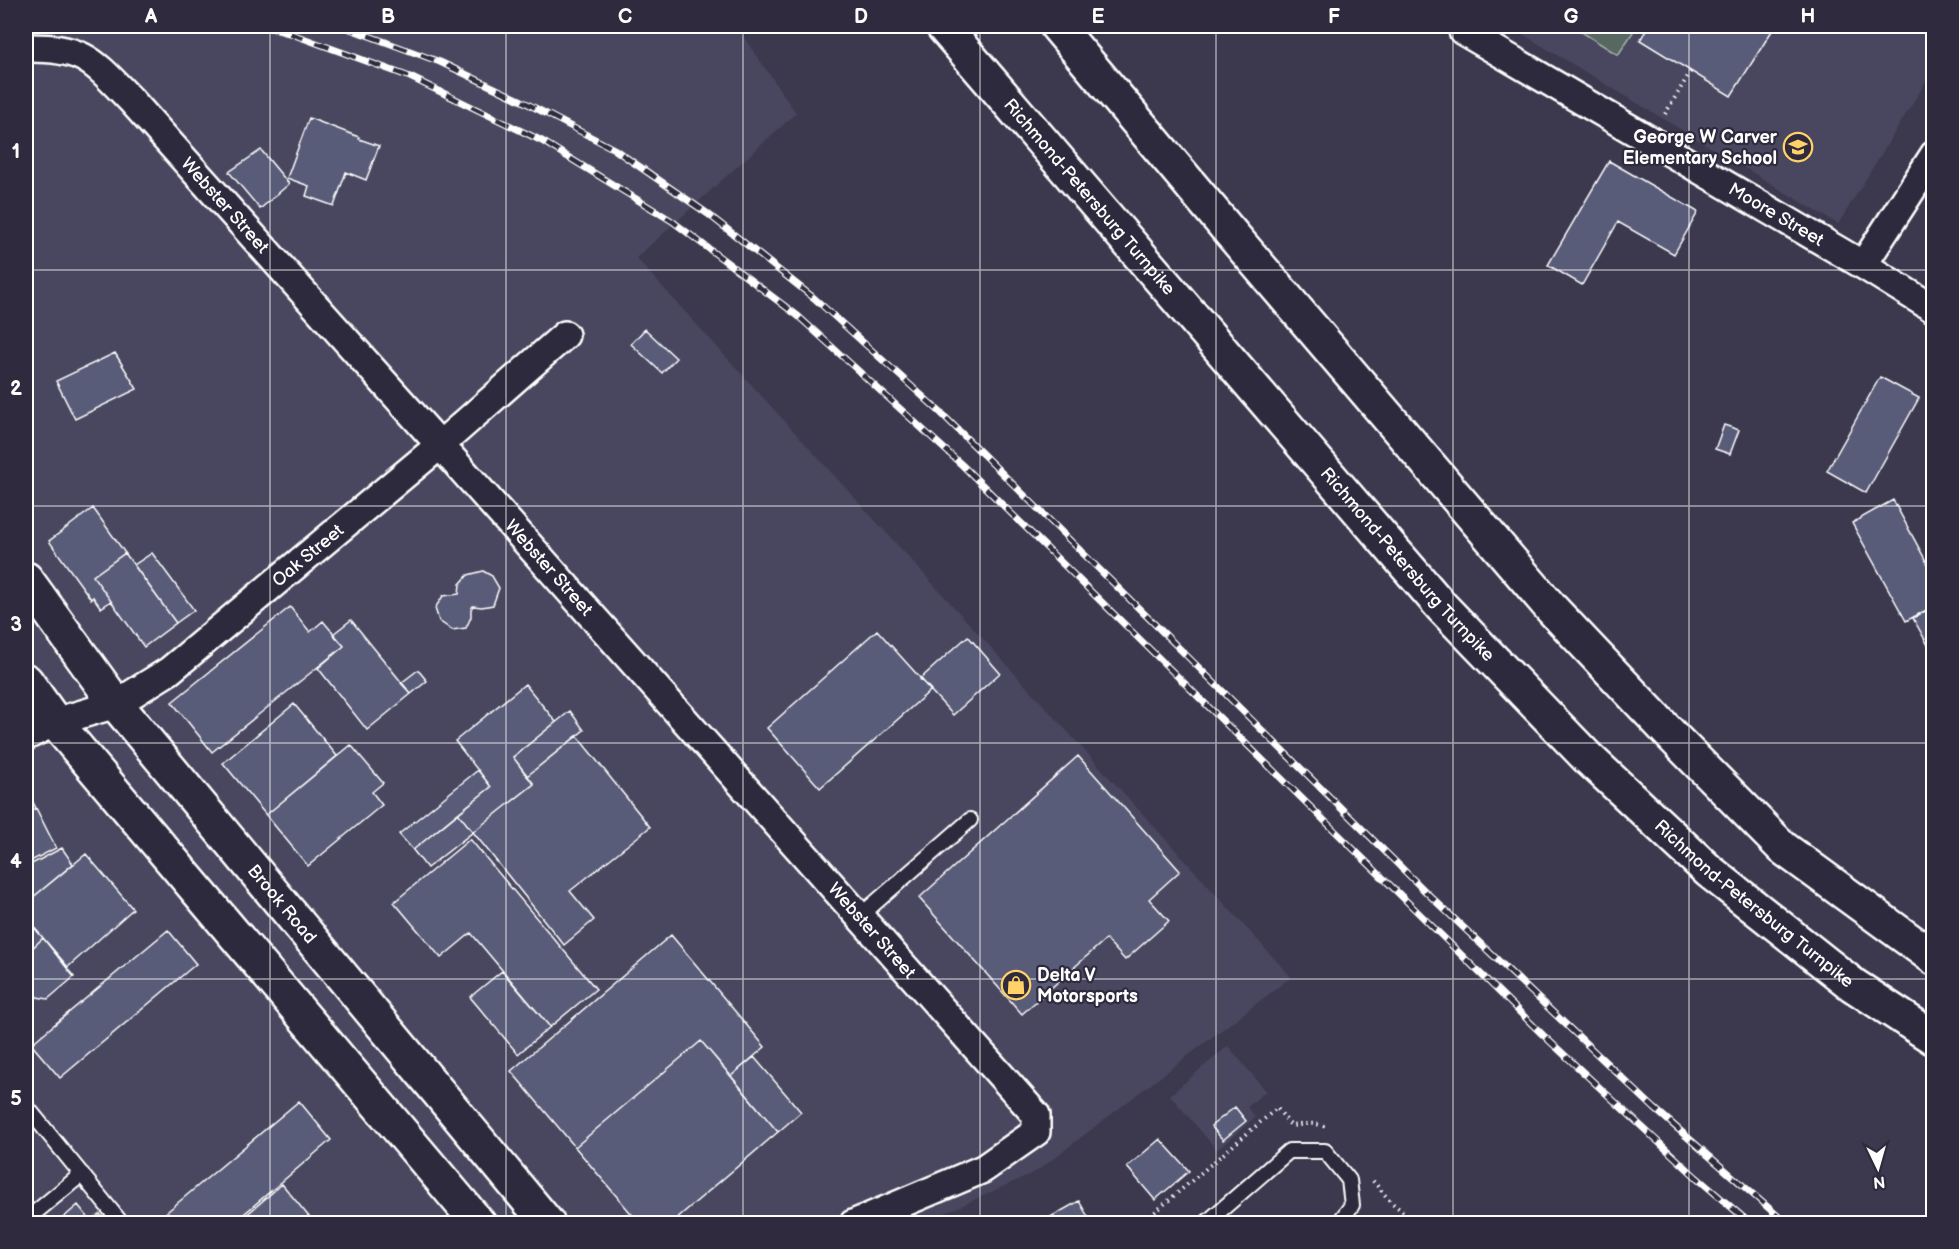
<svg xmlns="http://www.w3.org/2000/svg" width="1959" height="1249" font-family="'Balsamiq Sans',sans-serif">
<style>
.built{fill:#49475e}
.green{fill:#576860;stroke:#abb4b0;stroke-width:1.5}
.building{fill:#595b78;stroke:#fff;stroke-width:1.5}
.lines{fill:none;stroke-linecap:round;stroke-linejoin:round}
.lane-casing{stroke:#fff;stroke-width:18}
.street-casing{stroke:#fff;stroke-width:32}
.secondary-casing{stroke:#fff;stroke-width:38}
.highway-casing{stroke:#fff;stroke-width:38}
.path{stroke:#fff;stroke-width:4;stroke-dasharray:1.5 4.5;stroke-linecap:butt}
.lane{stroke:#2f2a3d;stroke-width:14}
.street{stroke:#2f2a3d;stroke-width:27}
.secondary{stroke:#2f2a3d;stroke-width:33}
.highway{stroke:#2f2a3d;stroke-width:33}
.rail-casing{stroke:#fff;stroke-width:7}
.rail{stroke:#2f2a3d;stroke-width:4.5;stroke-dasharray:14;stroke-linecap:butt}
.grid{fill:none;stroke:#fff;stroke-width:1.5;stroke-opacity:0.55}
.labels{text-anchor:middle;stroke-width:4.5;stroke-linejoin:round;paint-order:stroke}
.poi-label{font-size:18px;font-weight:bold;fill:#fff;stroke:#2f2a3d;text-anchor:end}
.street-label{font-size:18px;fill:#fff;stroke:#2f2a3d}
.neatline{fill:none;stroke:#fff;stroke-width:2}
.grid-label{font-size:20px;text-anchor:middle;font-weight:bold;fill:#fff}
</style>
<rect width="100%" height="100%" fill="#3c394f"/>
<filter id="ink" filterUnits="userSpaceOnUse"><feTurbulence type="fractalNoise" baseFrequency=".0167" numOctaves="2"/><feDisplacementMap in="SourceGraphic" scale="12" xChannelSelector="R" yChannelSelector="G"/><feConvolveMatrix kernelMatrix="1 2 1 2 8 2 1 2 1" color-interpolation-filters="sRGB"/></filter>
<g filter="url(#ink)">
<path class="built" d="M26,26H736L796,113L636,258L1291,977L1037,1171L941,1215L945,1223H26Z
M1509,26H1933V70L1838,224Z
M1228,1046L1266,1091L1247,1107L1255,1117L1217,1150L1170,1095Z"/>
<path class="green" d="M1572,26H1637L1618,55Z"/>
<path class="building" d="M1649,26H1775L1731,96L1640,40Z
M309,118L359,137V139L379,146L366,180L346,172L334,206L306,196L309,186L287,178Z
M261,150L289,184L260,209L229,172Z
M1609,161L1698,212L1674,254L1618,222L1582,285L1548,265Z
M645,329L676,358L662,373L631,344Z
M115,353L137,389L75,419L56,381Z
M1880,377L1919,398L1866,493L1827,471Z
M1724,425L1739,430L1730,454L1715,449Z
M1893,500L1934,576V606L1906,621L1852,523Z
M93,508L125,553L93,576L111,601L101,608L93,597L91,599L49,541Z
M125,553L176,623L144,647L93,576Z
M152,553L194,610L176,623L134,565Z
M483,571L492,576L499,588L493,605L482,607L473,606L471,609V617L466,628L452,630L439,621L435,608L443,596L459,594L460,584L468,575Z
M1934,606V656L1913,618Z
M290,607L310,632L323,621L344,646L212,752L172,702Z
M351,620L411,694L367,730L318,668L344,646L333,634Z
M877,630L931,690L820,788L767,728Z
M968,636L1000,673L953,715L920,679Z
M418,670L427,681L411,694L401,683Z
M525,684L556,722L513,757L534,784L473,832L458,813L491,787L455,741Z
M294,704L337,756L266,815L223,763Z
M570,711L584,730L527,776L513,757Z
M577,736L650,827L570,891L594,920L564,945L473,832L534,784L527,776Z
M351,745L383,783L372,792L382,805L308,866L266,815Z
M1078,756L1180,871L1149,899L1169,921L1125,960L1106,939L1022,1014L919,898Z
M478,770L491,787L413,850L399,834Z
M26,789L36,808L26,814Z
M36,808L56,848L31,861L26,859V814Z
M458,813L473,832L427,868L413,850Z
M470,839L596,989L550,1027L471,933L441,958L394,902Z
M62,848L73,864L26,903V867Z
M86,854L133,909L68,967L26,918V903Z
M26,918L43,938L26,954Z
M168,930L196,964L60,1078L31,1044Z
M671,935L765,1047L731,1076L701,1041L575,1147L511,1071Z
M43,938L74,977L48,999L37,997L26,984V954Z
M502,971L550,1027L518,1054L470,997Z
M701,1041L778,1132L670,1224H640L575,1147Z
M754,1057L801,1112L778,1132L731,1076Z
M299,1101L331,1140L232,1224H168L162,1216Z
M1235,1107L1246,1121L1223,1140L1211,1126Z
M1160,1139L1189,1171L1155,1200L1127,1167Z
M282,1184L315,1224H236Z
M1079,1201L1092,1224H1038Z
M78,1205L91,1221L100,1214L108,1224H56Z"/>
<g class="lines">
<g class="lane-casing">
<path id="lane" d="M860,916L970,820
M26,1106L122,1224
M26,1220L82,1174
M1205,1224L1289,1151H1325L1349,1180L1352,1205L1338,1224"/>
</g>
<g class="street-casing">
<g id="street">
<path id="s1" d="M1463,31L1863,265L1934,309"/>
<path id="s2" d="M26,48C84,47 92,60 131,100L440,445L1036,1115V1132L983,1169L853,1224"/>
<path d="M1863,265L1934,155"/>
<path id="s3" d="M26,736L55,722L116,704L169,671L440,445L565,335"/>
</g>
</g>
<g class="secondary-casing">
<g id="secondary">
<path id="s4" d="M26,579L116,704L548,1224"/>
<path d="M26,681L55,722L479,1224"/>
</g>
</g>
<g class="highway-casing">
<g id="highway">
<path id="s5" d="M943,26L1442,607L1587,757L1709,871L1853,985L1934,1038"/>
<path d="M1057,26L1230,232L1551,608L1674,738L1783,848L1934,958"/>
</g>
</g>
<path class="path" d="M1665,114L1691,71
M1373,1181L1391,1202L1418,1224
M1141,1224L1277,1108L1291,1126C1302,1125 1314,1121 1325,1127"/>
<use href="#lane" class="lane"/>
<use href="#street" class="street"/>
<use href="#secondary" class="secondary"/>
<use href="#highway" class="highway"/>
<g class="rail-casing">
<path id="rail" d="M263,26L289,33L410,77L542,141L672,221L798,316L962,465L1543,1035L1696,1177L1751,1224
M342,26L440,62L522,101L614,149L708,214L814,298L940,412L1427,893L1654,1108L1787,1224"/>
</g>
<use href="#rail" class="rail"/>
</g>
</g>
<path class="grid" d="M270,26V1224M506,26V1224M743,26V1224M980,26V1224M1216,26V1224M1453,26V1224M1689,26V1224M26,270H1934M26,506H1934M26,743H1934M26,979H1934"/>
<defs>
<g id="school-ring" transform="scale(1.5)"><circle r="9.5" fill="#2f2a3d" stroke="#ffd166" stroke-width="1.5"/><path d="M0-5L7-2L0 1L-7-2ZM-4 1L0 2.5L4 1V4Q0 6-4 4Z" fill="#ffd166"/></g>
<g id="shop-ring" transform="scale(1.5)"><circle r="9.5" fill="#2f2a3d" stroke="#ffd166" stroke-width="1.5"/><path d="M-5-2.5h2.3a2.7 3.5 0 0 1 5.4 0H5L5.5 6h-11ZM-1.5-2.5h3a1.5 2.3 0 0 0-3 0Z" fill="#ffd166"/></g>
</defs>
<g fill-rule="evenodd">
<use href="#school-ring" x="1798" y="147"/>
<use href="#shop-ring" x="1016" y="985"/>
</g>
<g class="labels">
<g class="poi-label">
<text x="1777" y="143">George W Carver<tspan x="1777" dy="21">Elementary School</tspan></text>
<text x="1037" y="981" text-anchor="start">Delta V<tspan x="1037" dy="21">Motorsports</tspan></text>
</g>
<g class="street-label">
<text dy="6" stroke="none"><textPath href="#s5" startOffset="225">Richmond-Petersburg Turnpike</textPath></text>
<text dy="6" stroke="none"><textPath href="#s2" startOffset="264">Webster Street</textPath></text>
<text dy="6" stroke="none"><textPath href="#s1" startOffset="363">Moore Street</textPath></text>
<text dy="6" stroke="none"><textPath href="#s3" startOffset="339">Oak Street</textPath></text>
<text dy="6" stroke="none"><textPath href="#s5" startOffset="711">Richmond-Petersburg Turnpike</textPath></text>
<text dy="6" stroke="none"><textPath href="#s2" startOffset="750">Webster Street</textPath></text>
<text dy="6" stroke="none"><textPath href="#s5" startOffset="1197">Richmond-Petersburg Turnpike</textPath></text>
<text dy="6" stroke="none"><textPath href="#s4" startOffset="414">Brook Road</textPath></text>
<text dy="6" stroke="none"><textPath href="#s2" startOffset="1236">Webster Street</textPath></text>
</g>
</g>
<rect width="1959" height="1249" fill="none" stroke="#2f2a3d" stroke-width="66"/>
<g transform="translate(1878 1168) rotate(175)" stroke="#2f2a3d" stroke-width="4.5" paint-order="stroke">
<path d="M0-4.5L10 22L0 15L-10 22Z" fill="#ffffff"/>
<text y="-9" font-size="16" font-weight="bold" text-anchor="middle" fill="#ffffff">N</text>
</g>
<rect x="33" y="33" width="1893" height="1183" class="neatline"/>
<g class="grid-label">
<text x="151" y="23">A</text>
<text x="388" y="23">B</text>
<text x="625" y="23">C</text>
<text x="861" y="23">D</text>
<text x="1098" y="23">E</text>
<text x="1334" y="23">F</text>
<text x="1571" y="23">G</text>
<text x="1808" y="23">H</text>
<text x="16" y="158">1</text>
<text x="16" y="395">2</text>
<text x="16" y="631">3</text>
<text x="16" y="868">4</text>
<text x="16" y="1105">5</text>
</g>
</svg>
